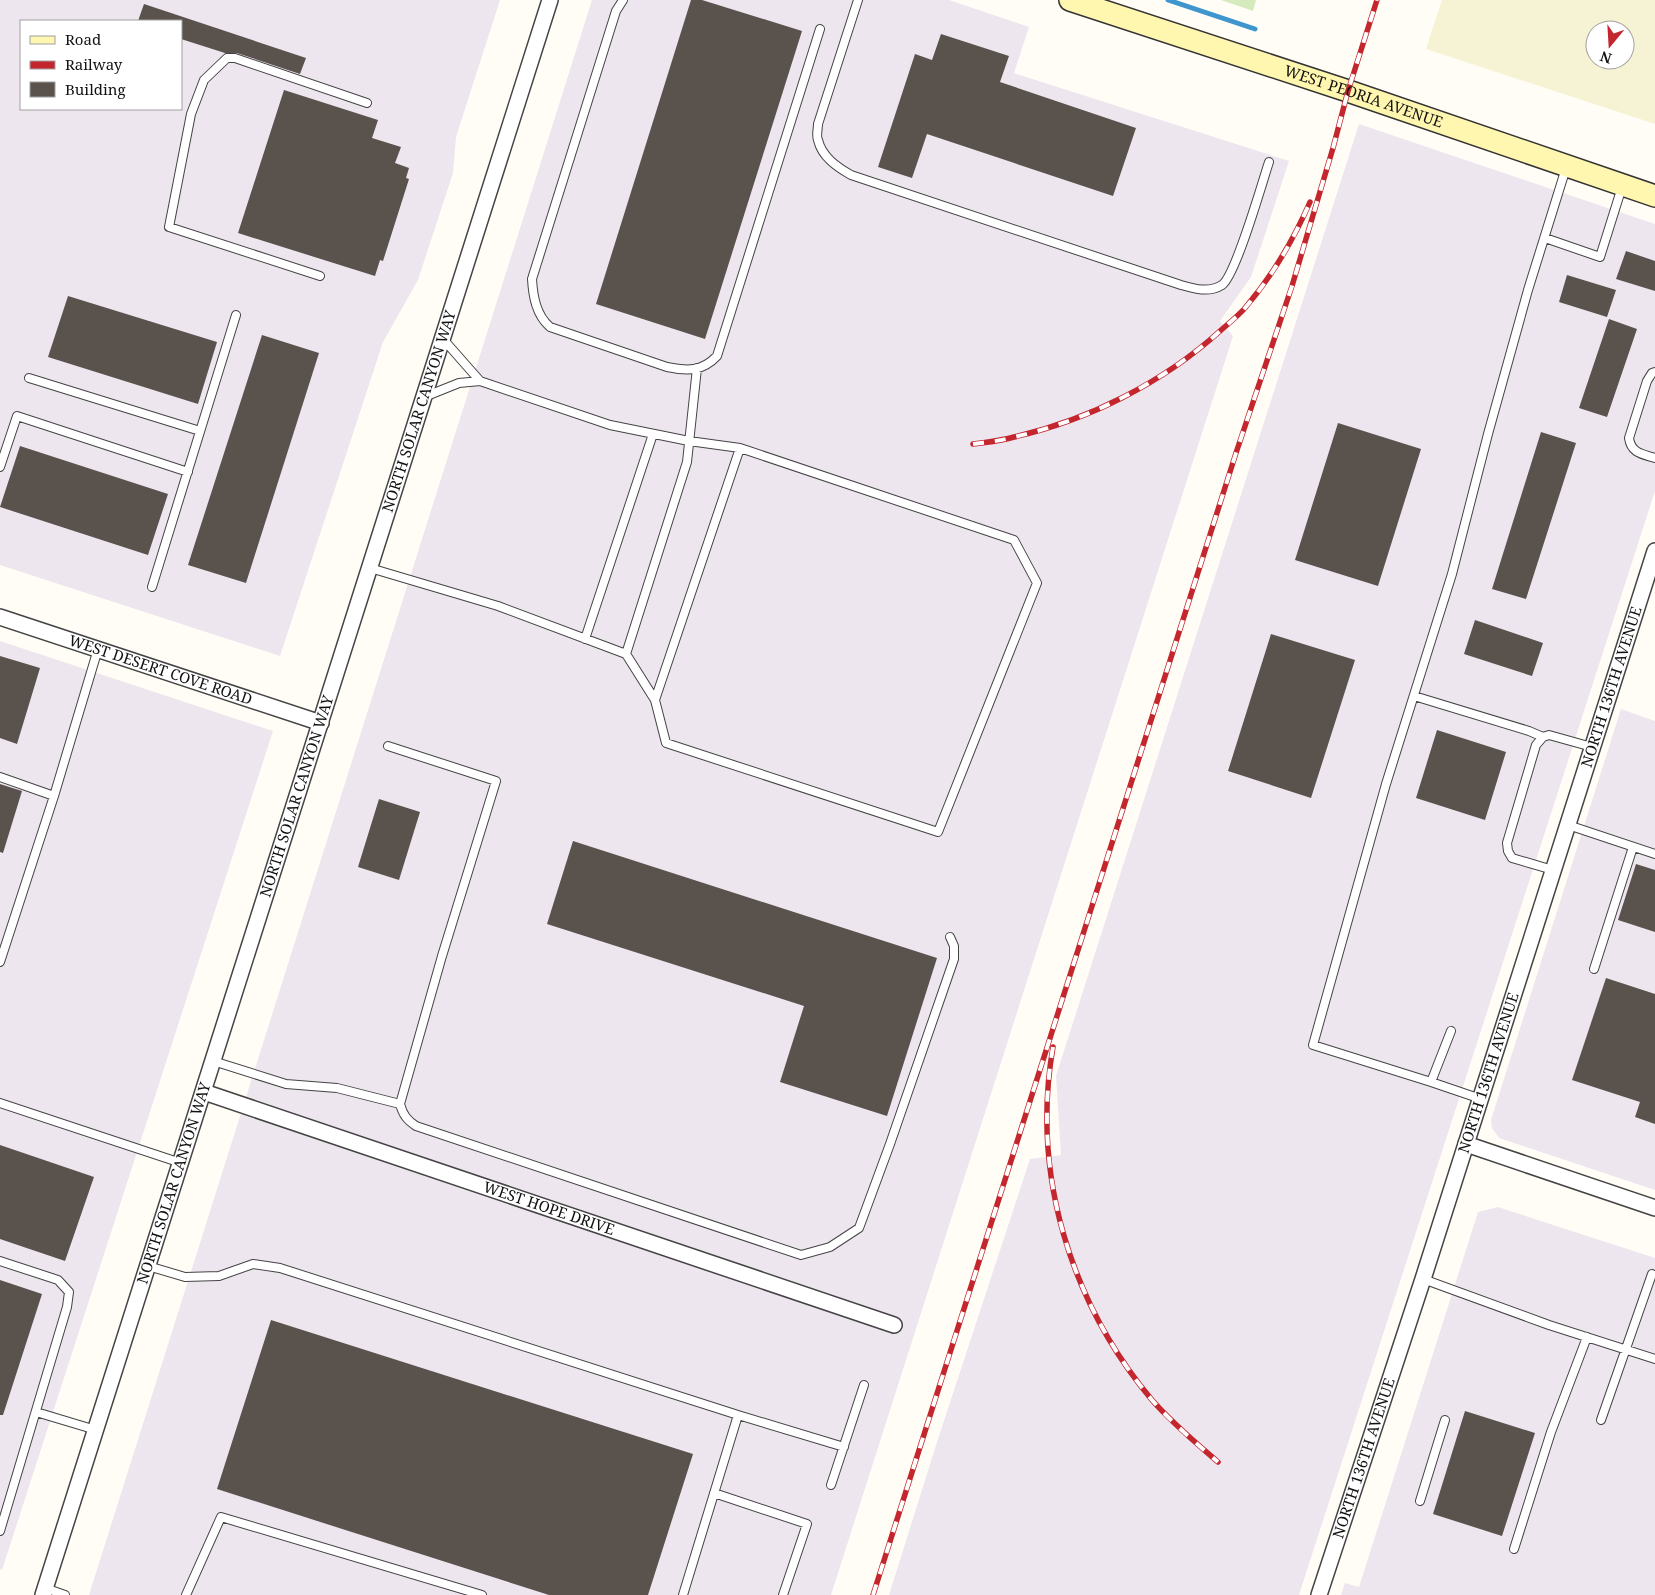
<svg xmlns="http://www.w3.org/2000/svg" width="1655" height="1595" font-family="'Noto Serif',serif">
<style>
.industrial{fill:#eee6ef;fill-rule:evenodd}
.farmland{fill:#f6f3d4;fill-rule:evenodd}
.green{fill:#d5ebbd}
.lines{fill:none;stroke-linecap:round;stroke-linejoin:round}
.stream{stroke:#3f96cf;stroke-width:5}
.building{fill:#5a524d}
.lane-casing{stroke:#444;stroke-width:10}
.street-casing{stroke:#444;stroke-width:18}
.secondary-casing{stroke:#333;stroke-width:24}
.lane{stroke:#fff;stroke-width:8}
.street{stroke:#fff;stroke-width:15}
.secondary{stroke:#fff6b0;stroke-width:21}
.rail-casing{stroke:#c4262e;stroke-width:5.5}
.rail{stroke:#fff;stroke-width:4;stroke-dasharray:11;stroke-linecap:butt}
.labels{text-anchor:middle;stroke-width:5;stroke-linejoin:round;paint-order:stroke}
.street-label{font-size:15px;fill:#111;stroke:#fff}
</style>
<rect width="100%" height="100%" fill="#fffdf5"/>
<path class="industrial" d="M0,0H500L456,137L453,173L418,280L383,342L280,656L0,565ZM21,21H181V109H21Z
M592,0H949L1029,27L1014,73L1289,161L1251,277L1220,321L1233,336L831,1595H89Z
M1359,124L1655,224V491L1299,1595H889L937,1442L1030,1159L1061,1155L1056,1076Z
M0,641L273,731L2,1570L0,1569Z
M1621,709L1655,721V1190L1499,1138L1492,1128L1491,1120Z
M1498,1207L1655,1258V1595H1341L1345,1583L1359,1587L1478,1212Z"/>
<path class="farmland" d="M1442,0H1655V124L1426,49ZM1595,30H1625V60H1595Z"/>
<path class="green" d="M1221,0H1256L1253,11Z"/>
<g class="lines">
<path class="stream" d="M1168,0L1255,29"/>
</g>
<path class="building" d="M691,0H702L802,31L705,339L596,304Z
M144,4L306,58L300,74L237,53H225L181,39V21H138Z
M941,34L1009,56L1000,82L1136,128L1113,196L927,134L912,178L878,167L915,54L932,60Z
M284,90L378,120L372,138L401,147L395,163L409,168L406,178L409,179L383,261L380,260L375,276L238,233Z
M1626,251L1655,261V291L1616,279Z
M1567,275L1616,290L1607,317L1559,302Z
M68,296L217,342L198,404L48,357Z
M1609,319L1637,329L1607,417L1579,408Z
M262,335L319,353L246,583L188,565Z
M1338,423L1421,449L1378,586L1295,560Z
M1541,432L1576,443L1526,599L1492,589Z
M20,446L168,494L148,555L0,507Z
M1475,620L1543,643L1532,676L1464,654Z
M1271,634L1355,660L1311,798L1228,771Z
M0,656L40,668L17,744L0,738Z
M1437,730L1506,752L1485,820L1416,798Z
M0,784L22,791L3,853L0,852Z
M379,799L420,812L399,880L358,867Z
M573,841L937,958L887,1116L780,1082L804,1006L547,924Z
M1636,864L1655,870V932L1618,920Z
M1606,978L1655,994V1124L1635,1117L1640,1102L1572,1080Z
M0,1145L94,1177L65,1261L0,1239Z
M0,1280L42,1294L3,1415H0Z
M271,1320L693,1454L648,1595H549L217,1489Z
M1465,1411L1535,1433L1502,1536L1433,1514Z"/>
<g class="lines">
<g class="lane-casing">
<path id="lane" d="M623,0L616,11L532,279C533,296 536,315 550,327L667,367C687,371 702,372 717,356L820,29
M858,0L818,124C818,129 816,136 818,140C822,157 837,167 851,175L1181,285C1195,289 1209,293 1222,285C1236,275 1262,183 1269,162
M1545,238L1600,257L1622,187
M320,276L169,227L191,114L204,80L227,58H235L367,103
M1655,372L1652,373L1647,381L1629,438C1631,453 1642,454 1655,458
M29,378L200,431
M480,381L610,425L689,441L740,448L1014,540L1037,583L938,832L666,743L655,700L740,448
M424,397L459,383L480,381L443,339
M0,467L17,416L188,472
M370,568L498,606L626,654L687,462L697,368
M152,587L236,315
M585,639L653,434
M626,654L655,700
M1414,696L1529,731L1543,737
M388,746L496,781L442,956L400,1104C403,1115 407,1120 416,1126L801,1255L830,1247L859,1228L890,1144L954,959V946L950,937
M0,777L54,796
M1568,825L1655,854
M1553,870L1512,858L1508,851L1507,843L1536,745L1543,737L1549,735L1592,747
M0,962L54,796L98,649
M1594,969L1633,847
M1451,1031L1431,1082L1481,1099
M213,1061L286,1084L337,1088L400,1104
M1431,1082L1313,1045L1386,784L1452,574L1488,434L1528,290L1566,168
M0,1103L181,1163
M0,1261L58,1280L69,1292L67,1307L0,1531
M148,1266L185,1277L219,1276L253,1264L280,1268L738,1415L683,1595
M1423,1279L1549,1325L1655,1359
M36,1412L96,1430
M738,1415L844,1447
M1601,1420L1652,1274
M831,1485L864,1385
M714,1493L807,1524L783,1595
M1420,1501L1445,1420
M1514,1549L1551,1432L1587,1337
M45,1588L65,1595
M186,1595L221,1517L482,1595"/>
</g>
<g class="street-casing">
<g id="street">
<path id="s1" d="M0,617L321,723"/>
<path id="s2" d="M204,1092L894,1325"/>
<path d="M1466,1144L1655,1208"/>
<path id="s3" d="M43,1595L550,0"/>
<path id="s4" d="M1319,1595L1423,1279L1655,551"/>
</g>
</g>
<g class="secondary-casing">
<g id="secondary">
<path id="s5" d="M1070,0L1348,91L1655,196"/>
</g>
</g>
<use href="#lane" class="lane"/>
<use href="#street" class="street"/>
<use href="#secondary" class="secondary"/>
<g class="rail-casing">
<path id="rail" d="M973,444C987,442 1001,441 1014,437C1089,420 1164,382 1220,331C1229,323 1238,316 1245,308C1273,275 1293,241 1310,202
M1053,1047C1031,1173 1070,1302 1152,1400C1172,1423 1195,1442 1218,1462
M873,1595L1236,453L1292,286L1333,148L1348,91L1377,0"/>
</g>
<use href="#rail" class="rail"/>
</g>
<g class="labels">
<g class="street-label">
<text dy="5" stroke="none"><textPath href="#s5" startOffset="309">WEST PEORIA AVENUE</textPath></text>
<text dy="5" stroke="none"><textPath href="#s3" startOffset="1242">NORTH SOLAR CANYON WAY</textPath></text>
<text dy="5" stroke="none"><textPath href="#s1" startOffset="169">WEST DESERT COVE ROAD</textPath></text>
<text dy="5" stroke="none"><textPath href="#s4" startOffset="954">NORTH 136TH AVENUE</textPath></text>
<text dy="5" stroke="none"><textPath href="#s3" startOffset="838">NORTH SOLAR CANYON WAY</textPath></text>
<text dy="5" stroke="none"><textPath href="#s4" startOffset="549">NORTH 136TH AVENUE</textPath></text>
<text dy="5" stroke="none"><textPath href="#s3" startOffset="432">NORTH SOLAR CANYON WAY</textPath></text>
<text dy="5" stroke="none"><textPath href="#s2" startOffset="364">WEST HOPE DRIVE</textPath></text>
<text dy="5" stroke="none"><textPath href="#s4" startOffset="144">NORTH 136TH AVENUE</textPath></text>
</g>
</g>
<rect x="20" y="20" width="162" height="90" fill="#ffffff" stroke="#a0a0a0"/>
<rect x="30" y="36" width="25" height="8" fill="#fff6b0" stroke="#a0a0a0"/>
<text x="65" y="45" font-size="15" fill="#111111">Road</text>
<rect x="30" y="61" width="25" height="8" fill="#c4262e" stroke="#a0a0a0"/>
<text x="65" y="70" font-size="15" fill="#111111">Railway</text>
<rect x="30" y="82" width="25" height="15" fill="#5a524d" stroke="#a0a0a0"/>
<text x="65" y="95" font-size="15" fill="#111111">Building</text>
<g transform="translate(1610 45) rotate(198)"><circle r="24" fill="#ffffff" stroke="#a0a0a0"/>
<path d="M0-4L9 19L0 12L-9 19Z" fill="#c4262e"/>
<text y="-8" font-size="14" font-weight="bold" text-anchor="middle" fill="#111111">N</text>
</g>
</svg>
